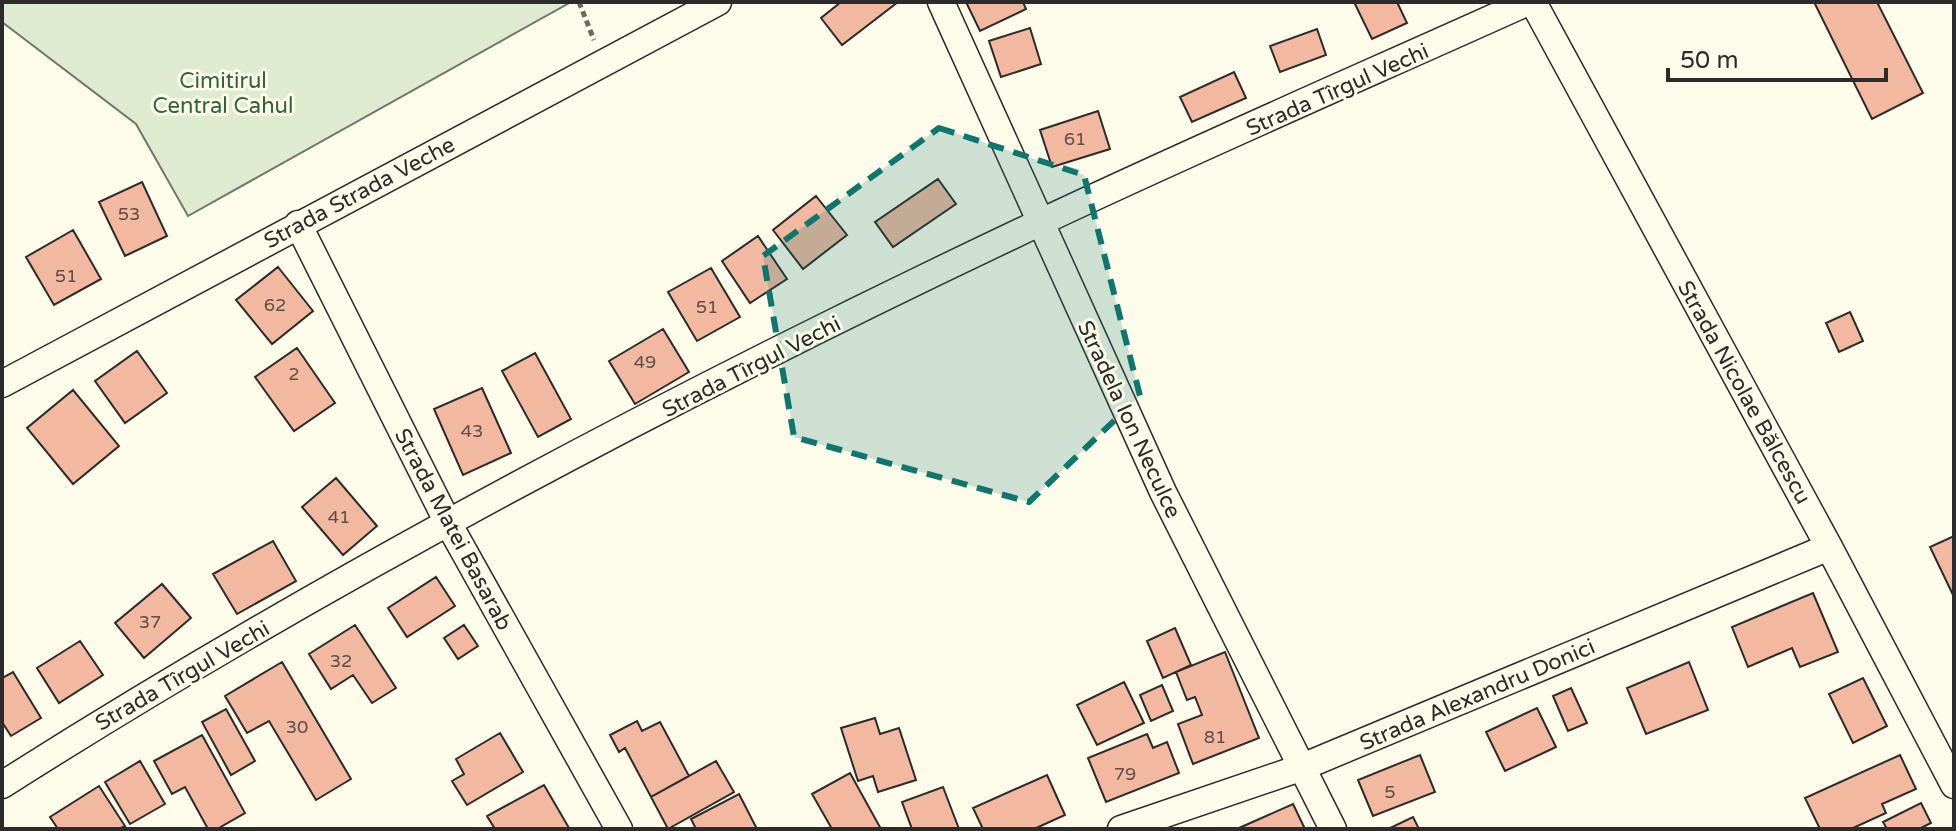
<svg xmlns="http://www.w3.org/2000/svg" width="1956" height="831" font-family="'Varela Round',sans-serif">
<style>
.green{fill:#deebd1;stroke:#74746e;stroke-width:2}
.building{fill:#f2b8a0;stroke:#2b2b2b;stroke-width:2}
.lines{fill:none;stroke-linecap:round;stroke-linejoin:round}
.street-casing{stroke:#2b2b2b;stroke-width:29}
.path{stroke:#6a6964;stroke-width:5;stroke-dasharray:6 4;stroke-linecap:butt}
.street{stroke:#fdfbea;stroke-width:26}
.marked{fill:#0f766e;fill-opacity:0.2;stroke:#0f766e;stroke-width:6;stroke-dasharray:16 10;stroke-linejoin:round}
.labels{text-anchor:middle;stroke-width:6;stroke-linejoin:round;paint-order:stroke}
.number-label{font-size:18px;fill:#5d4e48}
.park-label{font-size:22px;fill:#34623c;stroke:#fdfbea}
.street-label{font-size:22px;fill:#2b2b2b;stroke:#fdfbea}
</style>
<rect width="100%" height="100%" fill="#fdfbea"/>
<path class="green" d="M2,2H571L188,216L136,124L2,22Z"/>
<path class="building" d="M841,2H898L842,45L821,18Z
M966,2H1023L1026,9L980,31Z
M1354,2H1397L1407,23L1372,39Z
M1814,2H1877L1923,93L1872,119Z
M1030,28L1041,64L1001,77L989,41Z
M1317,29L1326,55L1280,72L1270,46Z
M1234,72L1246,98L1192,122L1180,97Z
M1098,111L1110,149L1052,167L1040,130Z
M938,179L956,204L893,247L875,222Z
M142,182L167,236L125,256L99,202Z
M816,196L847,235L803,269L773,230Z
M73,230L101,279L54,305L26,257Z
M758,236L787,279L750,303L722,261Z
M278,267L313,311L272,344L236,300Z
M711,268L740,317L697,341L668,292Z
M1850,312L1863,341L1839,352L1826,323Z
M663,329L689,372L635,404L609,361Z
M297,348L335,403L294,431L255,377Z
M137,351L167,393L125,423L95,381Z
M535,353L571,419L538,437L502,371Z
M482,388L511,453L463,475L434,409Z
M73,390L119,446L73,484L27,428Z
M336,478L377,526L343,555L302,507Z
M1954,536V597L1930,547Z
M273,541L296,581L237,614L213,574Z
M436,577L455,606L407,637L388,608Z
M162,584L191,618L144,658L115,623Z
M1813,593L1838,652L1800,667L1792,648L1748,667L1732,627Z
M355,625L396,688L372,703L353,675L331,689L309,654Z
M464,625L478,646L458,659L444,638Z
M1175,628L1191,665L1163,678L1147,641Z
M80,641L103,675L59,703L37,668Z
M1225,652L1259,738L1193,764L1178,724L1202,715L1195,697L1187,700L1176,672Z
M282,662L351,779L316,800L269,721L247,733L225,696Z
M1689,662L1708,710L1646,734L1627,688Z
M13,672L41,718L11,736L2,722V678Z
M1863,678L1887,726L1853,743L1829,694Z
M1124,682L1144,723L1097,745L1077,705Z
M1162,685L1173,711L1151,721L1140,695Z
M1571,688L1587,723L1568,731L1553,696Z
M1537,708L1556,747L1505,771L1486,732Z
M226,709L255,761L231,775L202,722Z
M875,718L880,734L899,728L916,780L878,792L873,776L858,781L841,728Z
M637,721L642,731L660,722L689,776L651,797L625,748L619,752L610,735Z
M500,733L523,772L467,805L452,781L464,774L456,759Z
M1147,734L1153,748L1167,742L1179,773L1106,802L1088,758Z
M202,735L245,813L217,829H208L185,787L172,794L154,761Z
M1420,755L1435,792L1373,816L1358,780Z
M1900,755L1916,789L1882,804L1886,813L1851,829H1820L1805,798Z
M140,761L165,804L130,824L105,782Z
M716,761L734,792L668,829L651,797Z
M850,773L881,829H832L812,794Z
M1047,775L1065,815L1034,829H983L973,808Z
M544,785L569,828L495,829L487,816Z
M99,786L125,826L119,829H58L50,817Z
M943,787L959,829H912L902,802Z
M739,794L757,829H696L691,819Z
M1921,803L1931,823L1919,829H1887L1883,822Z
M1293,804L1305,829H1239V828Z
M1413,817L1419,829H1391L1390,828Z"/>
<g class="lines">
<g class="street-casing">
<path id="street" d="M941,2L1163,492L1333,829
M1533,2L1829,547L1954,785
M298,224L447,521L619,829
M2,384L718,2
M2,785C334,574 685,390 1041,222C1202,146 1366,75 1528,2
M1121,829L1300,768L1829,547"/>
</g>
<path class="path" d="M579,2L594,40"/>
<use href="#street" class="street"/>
</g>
<path class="marked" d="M939,128L1084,175L1140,396L1029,502L794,437L763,256Z"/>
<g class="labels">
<g class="number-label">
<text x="1075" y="145">61</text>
<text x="129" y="220">53</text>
<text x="66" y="282">51</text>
<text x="275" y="311">62</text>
<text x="707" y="313">51</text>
<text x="645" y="368">49</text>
<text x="294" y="380">2</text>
<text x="472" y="437">43</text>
<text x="339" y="523">41</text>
<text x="150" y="628">37</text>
<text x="341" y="667">32</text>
<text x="297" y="733">30</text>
<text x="1215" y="743">81</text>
<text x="1125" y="780">79</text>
<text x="1390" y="798">5</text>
</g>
<g class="park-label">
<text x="223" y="88">Cimitirul<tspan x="223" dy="25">Central Cahul</tspan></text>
</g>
<g class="street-label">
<text transform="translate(1337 89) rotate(-24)" y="8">Strada Tîrgul Vechi</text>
<text transform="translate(359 192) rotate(-28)" y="8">Strada Strada Veche</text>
<text transform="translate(751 366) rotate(-27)" y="8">Strada Tîrgul Vechi</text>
<text transform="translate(1745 392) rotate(61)" y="8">Strada Nicolae Bălcescu</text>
<text transform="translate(1130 419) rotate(65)" y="8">Stradela Ion Neculce</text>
<text transform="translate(454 529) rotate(62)" y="8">Strada Matei Basarab</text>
<text transform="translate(182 675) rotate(-30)" y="8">Strada Tîrgul Vechi</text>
<text transform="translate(1477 694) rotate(-23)" y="8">Strada Alexandru Donici</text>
</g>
</g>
<rect width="1956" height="831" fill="none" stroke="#2b2b2b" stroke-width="8"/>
<path d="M1668 68v12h218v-12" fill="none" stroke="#2b2b2b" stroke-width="4"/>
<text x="1680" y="68" font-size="24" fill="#2b2b2b" stroke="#fdfbea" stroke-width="6" paint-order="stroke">50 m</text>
</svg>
